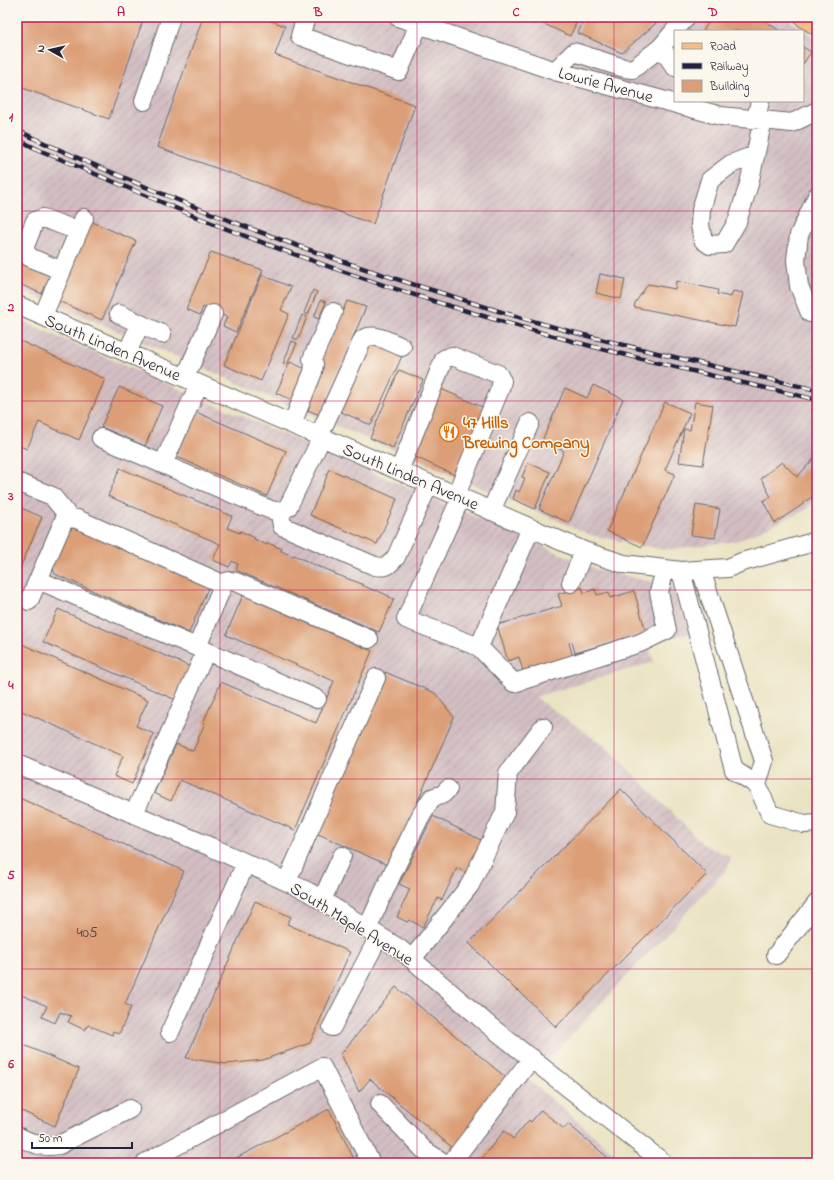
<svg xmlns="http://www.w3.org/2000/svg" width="834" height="1180" font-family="'Indie Flower',sans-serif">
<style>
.industrial{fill:url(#industrial-furrows);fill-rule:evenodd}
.building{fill:#dc9e76}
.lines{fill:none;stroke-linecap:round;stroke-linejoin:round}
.minor-casing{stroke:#68666b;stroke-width:20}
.major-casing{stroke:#68666b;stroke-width:24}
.minor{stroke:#fff;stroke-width:18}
.major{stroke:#f6be86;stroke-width:22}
.rail-casing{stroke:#22223b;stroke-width:4.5}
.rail{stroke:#fbf7ec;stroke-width:3;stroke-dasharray:9;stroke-linecap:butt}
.grid{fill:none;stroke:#c2185b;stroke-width:1;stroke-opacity:0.55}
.labels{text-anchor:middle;stroke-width:3;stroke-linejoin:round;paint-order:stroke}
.number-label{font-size:15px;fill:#50414a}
.street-label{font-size:17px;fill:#22223b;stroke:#fbf7ec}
.food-label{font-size:17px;font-weight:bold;fill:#c56008;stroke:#fbf7ec;text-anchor:start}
.neatline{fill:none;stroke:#c2185b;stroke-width:1.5}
.grid-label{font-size:13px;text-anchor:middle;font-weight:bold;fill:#c2185b}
</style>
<defs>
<pattern id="industrial-furrows" width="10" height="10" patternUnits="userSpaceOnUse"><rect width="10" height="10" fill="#d2bec2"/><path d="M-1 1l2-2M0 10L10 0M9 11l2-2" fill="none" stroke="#b4a3a8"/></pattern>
</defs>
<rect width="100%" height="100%" fill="#fbf7ec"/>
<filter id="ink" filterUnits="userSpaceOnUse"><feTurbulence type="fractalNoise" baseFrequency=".025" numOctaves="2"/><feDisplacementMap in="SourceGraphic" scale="8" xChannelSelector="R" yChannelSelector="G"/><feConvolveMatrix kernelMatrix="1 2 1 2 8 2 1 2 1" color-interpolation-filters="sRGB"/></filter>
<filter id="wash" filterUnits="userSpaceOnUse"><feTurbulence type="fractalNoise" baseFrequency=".012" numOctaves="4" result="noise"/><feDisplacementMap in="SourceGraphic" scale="16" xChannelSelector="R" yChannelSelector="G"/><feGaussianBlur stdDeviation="0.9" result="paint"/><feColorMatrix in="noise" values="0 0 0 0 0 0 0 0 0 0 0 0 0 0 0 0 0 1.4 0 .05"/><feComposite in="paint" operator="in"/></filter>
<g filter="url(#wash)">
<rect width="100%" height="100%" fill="#eae3c3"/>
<path class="industrial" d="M17,17H785L817,40V496L806,510L737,541L664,550L591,535L17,288ZM675,31H803V101H675Z
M17,319L598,570L666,585L672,584L690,633L652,643L650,649L654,662L535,697L605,746L704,845L731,857L727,869L549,1059L528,1079L626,1163H17Z"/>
<g id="blocks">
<path class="building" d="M17,17H144L109,119L17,86Z
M203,17H261L285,26L275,55L415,105L373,224L157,147Z
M517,17H536L534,23Z
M544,17H579L570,36L542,23Z
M585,17H663L622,53L578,33Z
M712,17H759L780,31H703Z
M803,47L811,52L803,64Z
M90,221L136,241L102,320L56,300Z
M211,252L263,270L236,332L223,326L227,317L203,307L200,315L186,309Z
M17,262L55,278L47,296L17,283Z
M600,274L625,279L621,299L596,293Z
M262,275L291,287L281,310L289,314L261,381L224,365Z
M676,281L718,290L717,294L731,297L733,291L743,293L735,327L634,307L635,303L648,284L675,289Z
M313,290L317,292L308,315L304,313Z
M321,300L326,302L319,319L314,317Z
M347,301L366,307L320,415L305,409L324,368L319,366Z
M302,315L307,317L298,340L293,338Z
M18,340L105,379L79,440L39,422L27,449L17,445V343Z
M292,341L297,343L287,365L283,364Z
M369,342L402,356L371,425L339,411Z
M290,362L308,370L295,401L276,393Z
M399,370L423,380L393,448L370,438Z
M593,385L623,399L569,523L539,509L564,451L542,441L565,388L587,398Z
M119,387L162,406L145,446L101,427Z
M441,389L487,409L457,476L411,455Z
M665,402L690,413L665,470L675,474L642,547L607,531Z
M695,402L713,405L703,465L679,462L684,429L690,430Z
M196,412L286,451L267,496L177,457Z
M817,455V492L802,505L775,523L763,501L771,497L761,478L782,462L797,477Z
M528,463L550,472L535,509L513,499L516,490L519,492L525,478L522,477Z
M120,468L232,516L227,528L240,533V531L255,538L254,539L267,545L268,543L282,549L281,551L293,556L294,555L321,568V567L335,573V574L362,584V585L375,591L376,590L389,596V597L394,599L379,632L236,570L238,564L232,561L229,567L213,560L220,544L108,496Z
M329,469L397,499L377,544L310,515L327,476H326Z
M696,505L720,509L715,538L691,535Z
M17,506L42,517L17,575Z
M75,527L209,586L189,633L55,574L52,566L66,532Z
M582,587L584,593L595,589L597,595L609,592L610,598L634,591L646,632L575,653L572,642L569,643L573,657L523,671L519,657L508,661L497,625L562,606L558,594Z
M243,595L372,651L295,830L180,780L171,801L154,793L176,744L193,751L205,723H203L221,682L316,723L334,681L226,635Z
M58,609L191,667L176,700L43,642Z
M17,642L148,700L136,726L154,734L132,784L114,776L123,756L17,709Z
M385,672L435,693L454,717L390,866L316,833Z
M621,789L707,874L556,1027L518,990L517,991L469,943Z
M17,797L184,871L125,1004L131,1007L119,1034L113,1031L112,1035L88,1025L85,1030L68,1022L71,1016L60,1012L55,1023L42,1017L47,1006L17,993Z
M433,816L483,841L467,873L457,868L442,900L438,898L423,927L409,920L407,922L397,917L410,889L399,884Z
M255,901L291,917L287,924L350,952L310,1043L263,1060L227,1064L186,1058Z
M396,987L509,1080L453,1148L370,1079L359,1092L341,1054Z
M17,1042L79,1069L55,1126L17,1109Z
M329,1109L356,1163H227Z
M541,1110L564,1129L568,1124L607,1157L602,1163H478L504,1131L513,1139L529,1120L531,1122Z"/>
</g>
</g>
<g filter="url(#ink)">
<use href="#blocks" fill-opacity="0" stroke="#68666b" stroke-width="1"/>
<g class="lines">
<g class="minor-casing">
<path id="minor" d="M306,17L300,36L399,71L419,24
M398,17L555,71L721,116L792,123L817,111
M661,47L675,67
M555,71L574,52L624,68L633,69L661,47L686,17
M144,101L171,17
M756,119L760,101
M755,155L731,164L710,180L701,210L700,225L703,240L710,245L724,244L737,222L749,184L759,138V137L763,120
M817,196L799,235L796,260L799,286L810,313L817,308
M62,271L29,257L25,250V246L35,221L43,218L78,231
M17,305L584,551L624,564L681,571L728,568L742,562L817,541
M119,314L162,334
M43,316L84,218
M127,353L140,324
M185,378L213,314
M292,424L313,372L314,364L312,359L333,312
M319,436L363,339C375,332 390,342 402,347
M101,438L271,510L280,512L288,507L322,437
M163,464L199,384
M399,471L444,359L452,356L498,374L502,381L500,389L456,495
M17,482L52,496L70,518
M461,497L406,619L479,647L514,683L640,643L667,630L659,592L665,570
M491,511L530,423
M280,512L282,526L375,566C387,568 388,566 396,557L429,484
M701,570L764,761L757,785
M681,571L734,770L757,785L770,814L804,824L817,823
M38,580L206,651L317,699
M571,583L584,551
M219,584L229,581L236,582L369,639
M29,601L64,520L70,518L77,519L216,581L219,584L221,590L197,647
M479,647L531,528
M17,764L211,847L307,891L400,949L491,1027L664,1163
M134,814L206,651
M287,881L376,678
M322,900L342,856
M367,929L393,872L421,815L432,798L443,794L448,789
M776,955L817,903
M412,959L470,885L505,812L508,773L543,727
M332,1027L379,936
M170,1032L246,863
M380,1104L424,1150L444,1163
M17,1136C34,1144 41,1148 59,1145L130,1109
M145,1163L322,1067L371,1163
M451,1163L532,1058"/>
</g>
<g class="major-casing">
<path id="major" d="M806,17L817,24"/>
</g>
<use href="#minor" class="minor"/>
<use href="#major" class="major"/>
<g class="rail-casing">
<path id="rail" d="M17,130C61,152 107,170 153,190C249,230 348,265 448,295C484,307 521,318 557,328C643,351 730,370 817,390
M17,139L39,150C91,172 142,194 194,216C291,255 390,289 490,318C558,338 627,356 697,372C737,382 777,390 817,400"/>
</g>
<use href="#rail" class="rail"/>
</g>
</g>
<path class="grid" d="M220,17V1163M417,17V1163M614,17V1163M17,211H817M17,401H817M17,590H817M17,779H817M17,969H817"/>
<defs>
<g id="restaurant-ring" transform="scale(1)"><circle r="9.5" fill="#fbf7ec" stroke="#e8710a" stroke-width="1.5"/><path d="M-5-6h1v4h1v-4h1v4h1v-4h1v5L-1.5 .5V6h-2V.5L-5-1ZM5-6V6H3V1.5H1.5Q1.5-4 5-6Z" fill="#e8710a"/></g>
</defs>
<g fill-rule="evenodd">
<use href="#restaurant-ring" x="449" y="432"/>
</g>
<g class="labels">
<g class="number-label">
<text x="87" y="937">405</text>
</g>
<g class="street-label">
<text transform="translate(606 84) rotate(15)" y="6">Lowrie Avenue</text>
<text transform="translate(113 347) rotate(23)" y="6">South Linden Avenue</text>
<text transform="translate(411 476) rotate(23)" y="6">South Linden Avenue</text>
<text transform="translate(352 923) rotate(32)" y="6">South Maple Avenue</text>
</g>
<g class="food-label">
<text x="463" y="428">47 Hills<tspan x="463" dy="20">Brewing Company</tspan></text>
</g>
</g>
<rect width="834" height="1180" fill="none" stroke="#fbf7ec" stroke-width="44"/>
<rect x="674" y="30" width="130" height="72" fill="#fbf7ec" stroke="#a4a2a5"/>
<rect x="682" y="43" width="20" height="6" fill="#f6be86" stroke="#a4a2a5"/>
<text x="710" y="50" font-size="12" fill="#22223b">Road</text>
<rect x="682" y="63" width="20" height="6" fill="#22223b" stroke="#a4a2a5"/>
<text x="710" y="70" font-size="12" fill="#22223b">Railway</text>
<rect x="682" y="80" width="20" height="12" fill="#dc9e76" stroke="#a4a2a5"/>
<text x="710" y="90" font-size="12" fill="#22223b">Building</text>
<g transform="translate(50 50) rotate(278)" stroke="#fbf7ec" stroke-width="3" paint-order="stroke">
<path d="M0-3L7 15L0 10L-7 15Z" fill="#22223b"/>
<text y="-6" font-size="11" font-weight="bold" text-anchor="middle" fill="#22223b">N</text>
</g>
<path d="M32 1142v6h100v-6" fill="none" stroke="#22223b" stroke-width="2"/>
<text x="38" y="1142" font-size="12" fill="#22223b" stroke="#fbf7ec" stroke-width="3" paint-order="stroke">50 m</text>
<rect x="22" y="22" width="790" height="1136" class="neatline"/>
<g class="grid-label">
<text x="121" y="16">A</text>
<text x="318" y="16">B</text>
<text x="516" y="16">C</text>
<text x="713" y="16">D</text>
<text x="11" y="121">1</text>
<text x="11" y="311">2</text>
<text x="11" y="500">3</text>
<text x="11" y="689">4</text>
<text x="11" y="879">5</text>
<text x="11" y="1068">6</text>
</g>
</svg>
